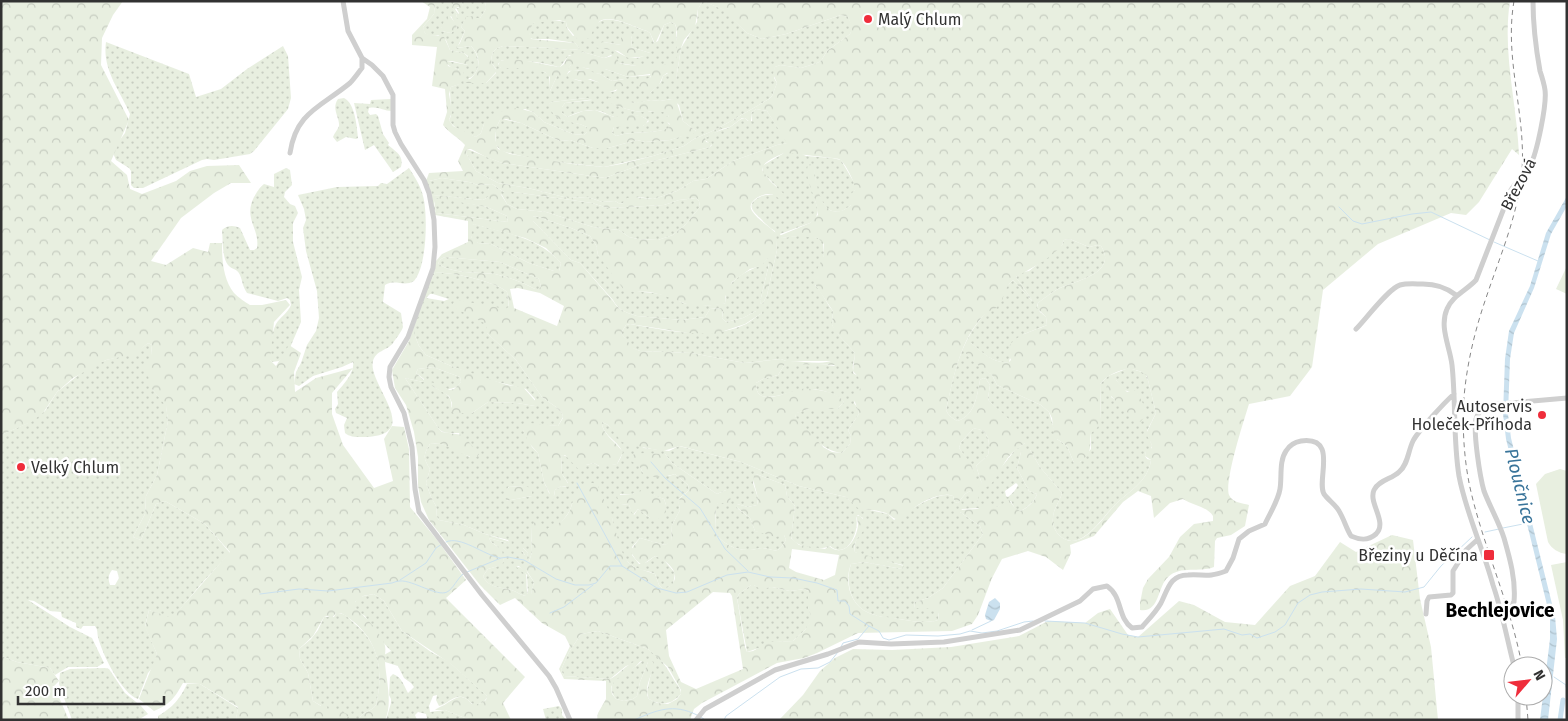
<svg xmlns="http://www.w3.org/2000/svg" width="1568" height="721" font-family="'Fira Sans',sans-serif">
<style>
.grass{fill:url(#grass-dots);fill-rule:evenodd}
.forest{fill:url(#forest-crowns);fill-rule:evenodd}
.garden{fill:#e8efe0}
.water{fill:url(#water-waves)}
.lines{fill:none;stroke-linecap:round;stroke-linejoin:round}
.stream{stroke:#cbe1ef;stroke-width:1}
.canal{stroke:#cbe1ef;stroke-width:5}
.street{stroke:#cfcfcf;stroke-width:5}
.rail{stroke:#878787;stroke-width:1;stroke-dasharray:5 4;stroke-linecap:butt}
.poi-dot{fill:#ef2d3b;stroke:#fff;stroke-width:2}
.labels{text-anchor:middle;stroke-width:5;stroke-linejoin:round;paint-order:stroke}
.poi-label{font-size:16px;fill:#323232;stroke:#fff;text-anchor:start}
.street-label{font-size:16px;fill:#323232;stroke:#fff}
.water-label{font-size:18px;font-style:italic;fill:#39749a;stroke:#fff}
.quarter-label{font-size:19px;font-weight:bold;fill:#000;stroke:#fff}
</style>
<defs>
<pattern id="grass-dots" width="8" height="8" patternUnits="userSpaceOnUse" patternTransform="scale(1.25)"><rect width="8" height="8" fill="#e8efe0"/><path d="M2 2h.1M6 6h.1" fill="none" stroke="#c7cdc1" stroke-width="1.8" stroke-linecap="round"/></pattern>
<pattern id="forest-crowns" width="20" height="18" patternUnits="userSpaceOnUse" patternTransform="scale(1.25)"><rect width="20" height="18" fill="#e8efe0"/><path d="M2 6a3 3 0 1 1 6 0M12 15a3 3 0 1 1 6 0" fill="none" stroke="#c7cdc1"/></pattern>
<pattern id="water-waves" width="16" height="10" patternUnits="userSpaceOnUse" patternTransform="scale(1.25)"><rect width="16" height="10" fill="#cbe1ef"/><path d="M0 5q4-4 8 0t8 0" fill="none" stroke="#afc2cd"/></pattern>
</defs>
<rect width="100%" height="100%" fill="#fff"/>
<path class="grass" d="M435,1H454L453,9L457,14L456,18L459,13L456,8H460L463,5L461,1H485L486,9L480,18L465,20L461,27L465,31L457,48L471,46C481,57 481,73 468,79L486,83L496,73V69L491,62C492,52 493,49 503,46L552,48L568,50L580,49L575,43L549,39H533L530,38C529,34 528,29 530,25C535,19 560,20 566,22L567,28L573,36C583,31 592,25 601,21C613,15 635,28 647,31L650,33L654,43L658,41L664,25L671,22L675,24L677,30L676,32L678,50L676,80L681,48L697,22L698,9L702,2H705L725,10L747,33L762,39L786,34L841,15L848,17L853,27L850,34L827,51L821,61L817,63L801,68L780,65L775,67L774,78L777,83L772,96L769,99L717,129L694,139L684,146L653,156L604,167L538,160L501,151L496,145V128L500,120L502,119L521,123L560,141L570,140L593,148H608L637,140L645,142L670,140L696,131L683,121L679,105L672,99L660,101L651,100L637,103L610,102C619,107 631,111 642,112C652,113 660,107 669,115L667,118V122L670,125V128C652,135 633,130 616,136L612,133L614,127L617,125L643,126L649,121C639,113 630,116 618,117C612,118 605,112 599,111C588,108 576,113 567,117L562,113V107L565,103L592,100L586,98L552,102L549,104C555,125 572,119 587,127V132L584,135L573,134L544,122L533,112L525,109L484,124L481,133L476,137C466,133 454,129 449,120L451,116L450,90L451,87L459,84V69L452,68L447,64V61L468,65V56L464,53L450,50L446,40L438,35C430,37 424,36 423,27L434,14ZM451,16L457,28L451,33L441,31V28ZM631,36L632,39L631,47L650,53C631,65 619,53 603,42L621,45V40ZM583,52L604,58L611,55L619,63L637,66H649L668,73L663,76L661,82L650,93V78L651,75L628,77L605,69H588L574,64L571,65L565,72L557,76L550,91L549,75C538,66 514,67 501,68L498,64L502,60H506L536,62L560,67L569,55H577ZM578,70L600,74L612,81L624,79L616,91L610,92L598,82L587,79C579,83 573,79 567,74L569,71Z
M106,42L189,74L196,97L221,89L247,69L283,46L288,56L291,98L288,109L254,151L250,154L214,160L207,159L202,160L143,188H134L131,185V171L129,168L116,160L113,153V149L125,133L130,114C120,90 102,70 106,42Z
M344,98C355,103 357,127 358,138L356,139L346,137L337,142L333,137C334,133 338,130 339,126C340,118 331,109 338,99Z
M391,99L392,111C383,111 378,106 369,108L368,112L370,115L376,114L378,116L383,134L389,143L388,145C396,152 404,155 401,167L393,172L374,145L365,150L354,103L370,104L371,100Z
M756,109L767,111L788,143L777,145L733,161L706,179L693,181L677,191L660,197L653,199L639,197L620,204L615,201L602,202L588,197L568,198L528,188L498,183L476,171L466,153L467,149L502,163L605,178L642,164L710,147L712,145L705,140V138C712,133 720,130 728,128C735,125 738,119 745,118L748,121H752L751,113Z
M784,153H800L806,156L832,158L841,160L855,184V190L851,197V205C826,227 814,190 815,170L813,193L818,210L816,218L810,223L780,234L782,238C794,236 813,233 823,241L824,255L815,285C823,293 826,303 833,311L832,325L838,334L855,353C855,359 852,364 853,370C853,375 854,373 858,376C867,384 857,394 854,403L857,407L859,414L848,430L851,436L850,444L842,453C823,451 804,432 795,416L796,413L808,409H837L844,402C838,395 833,394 824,391C801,384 776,401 762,396C757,394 756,389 756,383L763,379L778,375L785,364H818L835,366L830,361H786L781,359L745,363L691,353L640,351L632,348L621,333L626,325L630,324C666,330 711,341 746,324C751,321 757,316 762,313L756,311L743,318L726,322L722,318L723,312L721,308L710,309L705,317L682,320L637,316C627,313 618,310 613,300L580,263L571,260L533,221V217L535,216L571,228L590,236L596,245L598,255L632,291L654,293L669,296L683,303L705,306L726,303C722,285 742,273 757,267C761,266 765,260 769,257V264L760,302L761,304L763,303L767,295L777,250L775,231C769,228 765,223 760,218C753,211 746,205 758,198C763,195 768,194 773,195L777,187L763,173L762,166Z
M286,168L290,170L292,185L285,192L284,197L290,204L295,206L298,213L293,223V242L302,277L299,290L301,322L289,350L279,361L272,362L269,359C269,351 272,331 276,324C280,317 288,313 291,305L290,300L287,298L278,301L247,293C242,285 243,282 240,275C237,268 232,270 228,265C222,258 223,240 222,230C227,225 234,225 240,228L250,250H254L257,248C260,228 243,219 254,197C257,192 259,188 264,184L274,187V174Z
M409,168C415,177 421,187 423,196C428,214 427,267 414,281C404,287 395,279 385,285L383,302L401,313L403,327C402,331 395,340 393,343C387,351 376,350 373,361C367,384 424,434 367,437C359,437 351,438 345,433L344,425L347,418L336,413L335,409L338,404L337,392C344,384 355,372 353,362L342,367L313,376L299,386L294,384L296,372L301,363L307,345L316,331L319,318L317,291L306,251L303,228L306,220L304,209L298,195L337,187L378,186L381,183L387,184Z
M442,178L469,182L478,185L492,184L504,192H514L592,203L608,208L664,205L679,200L696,198L699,201L700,207L685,225L673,235L658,240L638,239L629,237L619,230L593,227L546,212L517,209L507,204L502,195L490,187L488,190V197L483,200L432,195L429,188V181Z
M437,197L487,207L507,216L508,222L436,213L434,199Z
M474,224C505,233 538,237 561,263L559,271H554L529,263L491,244L478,243L472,240L470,232L471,225Z
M1070,239L1089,247L1098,245L1101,246C1119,274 1073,281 1058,289C1051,293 1044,298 1038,303L1037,306L1040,312L1046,317L1047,325L1024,334L1010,358L1009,362C993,364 983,353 971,343L966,354L992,375L997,385L1041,405L1049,412L1057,439L1067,446L1074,463L1080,462L1091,449V433L1101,417L1100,384L1108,376L1126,369H1132L1145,373L1148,380L1156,413L1147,431L1152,446L1151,449L1146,451L1145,456L1147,459L1151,460C1148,483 1127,492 1113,507C1101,519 1079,555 1059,535C1055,531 1052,524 1053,518C1053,509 1060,501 1062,493L1040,467L1030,450L1021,452L1017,468L1029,491L1037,494C1035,501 1026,509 1020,511L1015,509L1011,501L997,507L962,509L960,512L980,526L983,534L943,588L928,598L915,602L914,608H932L939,612L938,620C927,624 911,621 899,619C889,618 879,617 869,613C850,605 845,582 851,564L864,562L902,569L903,565L866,557L855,552C853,547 857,536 861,533L863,518L858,515L856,517C860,531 847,561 830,546C820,551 796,548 791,537L795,506L787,496L785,485L756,474L753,483L758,498L757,505L748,507L737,504V508L750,518L755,531L784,535L786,540C777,556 775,549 762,548C758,548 754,550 750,550C737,551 723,544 715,533L716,505L718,503H727L726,490L717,494L672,463L665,454H651L639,465L643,473L669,476L675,474L688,485L689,490C680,499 677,496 680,510L672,525L671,542L665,545L640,538L632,547V555L639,564L647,562L655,556L663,559L675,573L673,585L667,588H662L659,585L655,574C648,570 639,571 633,566C619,557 615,533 612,518L572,503C571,513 559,528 547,529C543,529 536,527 531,527L532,552L529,562L526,560L528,553L523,548L521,550L525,555L527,572L534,582L531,594H528L527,575L519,566H516L525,573L526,596C520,595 516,591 511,590C500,587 488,588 483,576L488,569L498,566L504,561C501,551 501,548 491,542L489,538L510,544L508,540L485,534L464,525L439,520L437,517L436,506L431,497L426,483L430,469C423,458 423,455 430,444C444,441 458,451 470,457L459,433C452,433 444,434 439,429L405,378L423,382L424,379L416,373L418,369L433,367L460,377L461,382C453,393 444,388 432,386C442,392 453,394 451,407L456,413H472L488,402L517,403L535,406V399L526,389L485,379L451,366L426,355L419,346L415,336V324L428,286L435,273C449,271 497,282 507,292L509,308L487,324V333L516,360L542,397L556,407L562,413L563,417L558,426L545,425L523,430L532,447L538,453L544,482L549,493L554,496L555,490L561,486L566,487L568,483L562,474L561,456L563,455L586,465L594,463L599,466L617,464C619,461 622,456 622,453C622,443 601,435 602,422L608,425L614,431L644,448L669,451L679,446L741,462L799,486L846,497L854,504L865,509L888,514L894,520C907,512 938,490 953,496L955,502L958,503L965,494L970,491L977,502L978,497L972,467L959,448L961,442L973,429C988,427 991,443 988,455L976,466L982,484L1000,469L1015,450L1025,443C1016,426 1003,414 989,401L988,398L990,385L986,379L983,378L980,380C977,396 975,416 957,421C952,418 948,415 946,410C952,383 957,355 972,331C981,317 993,304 1004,291L1006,287L1013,280L1032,301V300L1016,277L1023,272L1029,271L1062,245L1064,240ZM430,294H433L449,299L444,301L426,298ZM1116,380L1124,390L1137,394L1145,410L1136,420L1122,404L1111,397ZM1016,483L1018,485C1016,490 1012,494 1008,497L1006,496L1005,491ZM524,486L532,496L506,501L508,487ZM641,491L664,499L666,505L650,518L638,509L634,515L629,505L621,504L620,494H632Z
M445,257L500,262L539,279L541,287L538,290L535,289C523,283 509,277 495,274C479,272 449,274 438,263L441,259Z
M148,343L152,345L151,355L152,389L166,405L168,421L157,475L146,496L145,514L133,537L141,540L156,504L165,501L205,524L230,553L201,584L172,619L149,610L145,626L157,654L153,667L148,673L138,699C122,694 102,654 98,637C97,632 98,630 95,626H83L81,629L76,627V623L62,617L61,612L50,611L34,601L28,600L70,627L92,638L104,663L97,667H68L55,675L50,668L17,662L1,656V435L28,423L45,411L57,392L86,369L106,360L135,353ZM112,570L117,571L119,578L115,585H110C108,579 108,575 112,570Z
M751,585H754L760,588L772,587L790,591L805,589L808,591V607L813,619L805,630L793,641L776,642L747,652L737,598L739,594Z
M374,594L384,601L402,631L431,652L448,661L485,694L487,696C486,702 480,704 475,705C470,703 469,700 465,698C455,693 448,704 439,706L436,700L437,695L433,696L429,706L430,712L445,710L470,720H425L427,718L426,714L418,712L415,715L417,720H386L391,703V699L389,695L390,677L393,674C402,677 404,686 408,693L414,687L411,683L404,678L398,666L385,662L384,655L391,651L378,637L365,616L357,611L353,605L359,597Z
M336,613C344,612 349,618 355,624C381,645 383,675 376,705C372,712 361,711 359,720H346L342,712L328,710L313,701L308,673L300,659L299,649L311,639L318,630L324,617H334Z
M598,631L648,649C662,659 666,666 674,680C677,685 681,688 681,694C671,705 661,706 649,699L647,692L652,668L648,662L640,682L637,696L633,699L624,701L616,699C600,678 631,673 642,661L626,666L610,679L564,676L561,670L569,652L581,634Z
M105,668L109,669L125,693L141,706L148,714L138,720H72L59,684L60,673L70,669Z
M187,684H200L238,708L236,720H158V716C173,707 180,699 187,684Z
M559,706L562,709V715L566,720H546L543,709Z"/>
<path class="forest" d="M1,1H123L113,15L102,38L101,65L129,120L111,161L127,175L130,189L142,194L176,181L190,171L207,166L239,165L251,183H231L214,193L181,218L151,261L166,265L193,248L208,252L210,243H222C222,260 223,279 234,293C238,297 245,302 250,305H262L286,300L290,305L274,322L270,360L276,366L289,345L301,353L294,372L295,392L316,378L353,368L332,393V414L343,445L374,488L393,481L384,439L392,426L404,427L409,449L410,507L438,541L466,580L446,598L525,677L503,703L511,720H470L445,710H435C437,708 440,707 442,706C454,700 460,690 472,704H479L486,700L487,696L451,664L402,631L384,601L374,594L363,596L355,602V608C366,617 378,630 384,643C387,649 384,656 385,662C386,680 393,703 385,720H359C361,711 372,712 376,705C385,666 377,634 341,613H336L332,618L327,616L324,617L313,636L299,649L300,659L308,673L313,701L321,706L326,704L328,710L337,709L349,715L346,720H236L238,707L200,684L183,683C174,699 170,704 154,711L139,699L157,654L145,627L149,610L172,618L230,552L205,524L165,501L156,504L141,540L133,537L145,514L146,496L157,475L168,421L166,406L152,389L145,366L151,355L152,345L148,343L135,354L106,360L73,378L57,392L43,413L31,422L1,435Z
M421,1L435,2L434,14L423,27L425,33C431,37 437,34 444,37L450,50L464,53L469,58L468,65L452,61H447L448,66L464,71L463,77L459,80V84C478,80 485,60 471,46L456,48L460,43L465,31L461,27L466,17L473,16L476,18H480L486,9L485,1H1510C1502,53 1517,103 1519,155L1512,149L1479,202L1466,215L1451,213L1378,244L1323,290L1312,367L1290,396L1249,404C1244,420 1224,482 1229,495C1233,503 1242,503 1249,505L1245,526L1231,535L1217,538L1215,541L1214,567C1199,573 1181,565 1168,577C1157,587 1160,613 1140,610V603L1143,588L1148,579L1169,557L1180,537L1194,524L1213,521V516C1208,507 1192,505 1183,499L1170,503L1154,518L1151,496L1138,491L1123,502L1094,536L1070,545L1071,553L1063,570L1046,557L1028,551L1002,559L992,578L978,615L972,624L952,631L858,633L817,653L804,658L777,663L702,703L694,709L690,720H597L598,713L606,699V681L564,679L559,669L570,646L565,636L542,623L515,598L500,605L480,585L429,520L421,502L418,485V457L414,432L406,405L395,388L392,370L409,341L436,261L442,254L468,242V221L435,215L426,181L429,173L463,171L458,161L465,145C458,137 450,134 443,125L447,112L445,89L432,86L437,47L412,45V35L427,19L430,7ZM702,2H705L724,10L747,33L762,39L786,34L841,15L848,17L852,27L850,34L827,51L821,61L817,63L801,68L780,65L775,67L773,74L777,83L772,96L769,99L717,129L694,139L684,146L653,156L621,164L604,167L572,164L510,154L498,149C494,141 495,128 500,120L506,119L521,123L560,141L570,140L593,148H608L637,140L645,142L670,140L683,136L690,137L696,131L683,121L676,100L672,99L660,101L651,100L634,103L611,97L608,98L610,103C620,107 631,111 642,112C651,113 660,107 669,116L661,119V121L669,123L670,125L669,128C652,135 633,130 616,136L612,133L614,127L643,126L646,124L648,120L641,116L629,114L614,117L595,110L583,111L567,117L562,113V107L565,103L595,99L586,98L552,102L548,104C556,126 571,119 587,127V132L584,135L573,134L544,122L533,112L517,108L505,110L491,116L484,124L481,133L476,137L453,126L449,120L452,112L449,94L451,87L463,83H486L497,71L491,62C492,52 493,49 503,46L552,48L568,50L580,49L575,43L531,39L529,32L533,23L559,20L566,22L567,27L579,41L590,38C592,33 595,24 600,21C612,14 635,28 647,31L650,33L655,44L664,25L671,22L675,24L677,29L676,80L681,48L684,40L695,27L698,9ZM756,109L767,111L787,143L777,145L733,161L706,179L693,181L677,191L660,197L653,199L633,197L627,198L623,203L620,204L615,201L602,202L588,197L568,198L528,188L498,183L476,171L466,153L467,149H471L486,157L502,163L605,178L642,164L710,147L712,143L706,142L705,138L722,129L730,127L742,118H745L751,123V113ZM784,153C788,153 836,158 839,159C845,162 856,184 855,190L851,194V205C823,228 816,186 814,167L811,164L808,165C803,178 818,200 818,215L810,223L779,236L782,238L799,236L818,238L824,244V255L817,270L814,283L833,311L832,325L835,331L855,353L853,371C864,383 863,385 854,399L859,414L848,430L851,436L850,444L842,453L832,452L823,447L795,416L797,413L808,409H837L844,402C840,396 835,394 828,392C819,390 811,388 801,389C789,391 774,400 762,396C757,394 756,389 756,383L763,379L778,375L785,364L839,365L840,363L834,360C821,366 801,360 786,361L781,359L745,363L691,353L640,351L633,348L621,333L626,325L630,324L688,333L715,334L745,324L762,313L763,310L756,311L743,318L726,322L722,318L723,310L721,308L710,309L705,317L682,320L637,316C627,313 618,310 613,301L580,263L571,260L533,221V217L535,216L571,228L590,236L596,245L598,255L624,290C634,294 644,290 654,293C665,295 674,300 684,303C697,308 713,306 726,303L725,297L732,282L750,269L761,266L768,258L769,264L760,302L761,304L763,303L767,295L777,250L776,233C769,226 758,220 752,211C746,202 761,194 769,194C773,194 777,197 780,199L784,197L785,195L770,181L762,170C763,161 776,157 784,153ZM442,178L469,182L478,185L492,184L504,192H514L592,203L608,208L664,205L679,200L696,198L699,201L700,207L685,225L673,235L658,240L638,239L629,237L619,230L593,227L546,212L517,209L507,204L500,193L490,186L488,190V197L483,200L433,195L429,188V181ZM436,198L487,207L507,216L508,222L436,213L434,203ZM473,224L525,238L546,248L561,263L559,271H554L529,263L491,244L478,243L471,237ZM1070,239L1089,247L1098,245L1101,246C1119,274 1073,281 1058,289C1051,293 1044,298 1038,303L1037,308L1046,317L1047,325C1035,331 998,338 1011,360L1009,362C993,364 984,353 971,343L966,346V354L971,360L992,375L997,385L1041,405L1049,412L1052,418L1054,435L1057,439L1067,446L1074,463L1077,464C1094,453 1089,448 1091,433L1097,428L1101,421L1100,384C1111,370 1134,363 1147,376L1156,413L1146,434L1151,443L1152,448L1146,450L1145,456L1151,460C1148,483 1127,492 1113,507C1101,520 1079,555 1059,535C1055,531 1052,524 1053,518C1053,509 1060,501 1062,493L1040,467L1030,450L1027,449L1021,452L1017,468L1029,491L1037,494C1035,501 1027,509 1020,511L1015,508L1009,500L997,507L990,503L977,509L959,510L960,512L980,526L983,534L943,588L928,598L915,602L914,608C923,608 932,607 939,613L938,620C927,624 911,621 899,619C889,617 878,617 869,613C850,605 844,582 851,564L864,562L902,569L904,566L855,552C852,544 859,536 864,530V520L860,516H856C857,519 858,522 858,525C857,539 844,559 829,546L825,549L799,545L791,538L795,506L787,496L785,485L756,474L754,475C752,486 760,494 757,505L748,507L737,504L735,506L750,518L755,531L775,537L784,535L786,540C777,556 775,549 762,548C758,548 754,550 750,550C737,551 723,544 715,533C716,523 714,512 718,503H730L731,494L726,490L717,494L672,463L665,454L638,453L634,454L630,460L640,467L644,475C654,479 665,477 675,474L688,485L689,490C680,500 677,496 680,510L672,525L671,541L665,545L640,538L630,551L636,560L642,565L655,556C664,559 681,571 673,583C671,587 667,588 662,588L659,585L655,574L634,567L628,562L621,550L612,518L598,486C595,483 592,482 587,483C572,486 575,502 569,512C564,521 556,526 547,529L541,523L535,522L531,527L532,552L529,562L527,560L528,553L523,548L519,547L518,552L522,551L525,555V568L534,582L531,594H528C524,582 532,569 515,566L525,574L524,590L526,596C520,595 516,591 511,590C501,587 488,588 483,576L488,569L502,565L504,561L502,550L491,542L489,538L510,544L512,543L511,542L485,534L464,525L439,520L437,517L436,506L431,497L426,483L430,469C423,458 423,455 430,444C448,440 460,458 477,457L479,454L463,435L442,432L439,429L405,378L423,382L425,381L416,373L418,369L433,367L460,377L461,382L454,389L450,390L431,382L432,386L449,396L452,403L451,410L453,413H472L488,402L517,403L535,406L538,404L523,387L507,385L451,366L426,355L419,346L415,336V324L428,286L435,273C449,271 497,282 507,292L509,306L506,309L457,300L453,303V307L486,324L487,333L489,335L516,360L542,397L556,407L562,413L563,418L558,426L530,423L523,425L522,428L529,443L538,453L544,482L553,500L555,490L561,486L568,487L569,485L562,474L561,456L565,455L580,471L585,469L586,465L594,463L601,467L617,464L623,452C617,443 601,433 602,422L608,425L622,442L630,445L663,451L680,446L741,462L799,486L846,497L860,510C868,509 878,510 886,513C892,516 894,520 901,520C905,517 906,514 910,511C919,503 941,491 953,496L955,502L958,503L965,494L970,491L972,500L975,503L977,502L980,492L979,487L971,464L959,448L961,442L973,429C988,427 991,443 988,455L976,466L982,484L985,488C996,483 1000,468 1007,459C1012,452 1018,448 1025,443V439L1010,420L989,401L988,398L990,385L986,379L983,378L980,380C977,396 975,416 957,421C952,418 948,415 946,410C954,376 960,339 985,314C989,310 995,310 998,306C1006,299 1001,291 1013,280L1032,301V300L1016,277L1044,261L1061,247L1064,240ZM445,257L500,262L539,279L541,287L538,289H535C523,283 509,277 495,274C479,272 449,274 438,263L441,259ZM518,288L540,293L564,306L557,326L514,308L510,289ZM792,549L839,555L835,575L824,580L796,572L789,568ZM751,585H754L760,589L772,587L790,591L805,589L808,591V607L812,619L805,630L793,641L769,642L753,651L747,652L745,647L737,598L739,594ZM713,592L730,593L732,596L743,669L696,689L681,682L669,656L666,630ZM598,631L648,649L668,667L681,690V694L677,699L668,704L657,703L649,699C642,687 655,672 653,662L650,660L648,662L640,682L637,696L633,699L624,701L616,699L612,694L611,687C617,674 635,671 641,660C628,661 621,674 610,679L564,676L561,670L569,652L581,634Z
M454,1H461L463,5L461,9L458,7L455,9L460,16L459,19L456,18L457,14L452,8Z
M449,15L456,24L457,29L451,33L441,31L440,30L445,19Z
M623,35L631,36L632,39L631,47L650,53L651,54L650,56L628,58L618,51L593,47L592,46L603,42L621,45V37Z
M583,52L604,58L616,55L619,63C638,68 648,64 667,64L672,68L671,70L663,76L659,85L650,93L640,89L639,86L641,81L651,77L650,74L628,77L605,69H590L571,65L563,76H557L549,93L550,77L545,72L518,68H501L498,66L500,61C516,56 543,65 560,67L564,64L568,56Z
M572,70L588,71L600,74L612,81L625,79L626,82L621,88L610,92L605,91L598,82L590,79L583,81L569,78L567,74Z
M1112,380H1116L1127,392L1135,390C1141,400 1152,413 1140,422L1135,420L1107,392L1106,388L1108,383Z
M524,486L532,488V496L506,501L505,490L509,487Z
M641,490L664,499L666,505V512L657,520L650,518L638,509L633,515L629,505L621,504L617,497L618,495L632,494Z
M1392,535L1413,540L1420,599L1431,647L1438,720H779L803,695L820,671L835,658L853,649L892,650L951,647L1019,636L1048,621L1085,623L1098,613L1110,609L1128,635L1138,637L1179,601L1194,605L1225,622L1255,625L1290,586L1315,576L1340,542L1356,552Z
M1,656L17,662L50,668L59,681L54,686L69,720H1Z"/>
<path class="garden" d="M1567,266V294L1556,289Z
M1560,469L1567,471V554C1558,553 1552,549 1548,542L1536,484L1545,474Z
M1567,562V658H1565L1563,620L1551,565Z"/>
<path class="water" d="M1567,196V206L1551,234L1534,288L1514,333L1510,359L1508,414L1511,438L1555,616L1557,639L1548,720H1540L1550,639V617L1506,439L1503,414L1505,359L1509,331L1530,286L1546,233Z
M995,598L1000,603V609L994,620L991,621L986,619L985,615L989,602Z"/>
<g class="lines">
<path class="stream" d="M1339,207L1353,221L1362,224L1412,214L1431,212L1490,240
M1494,242L1538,261
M651,462L665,478L700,508L725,549L748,571
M577,483L622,566
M1503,528L1528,523
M1485,532L1499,529
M446,542C460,535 484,555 500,558
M467,572L501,558L508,557L524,560L556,579L575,585H589L596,583L610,566H622L657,588L676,593L687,592L727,575L748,572L770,577L793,578L817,583L837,590L838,601H845L849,606L850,614L869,626
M400,580L426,563L436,548L442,544
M260,594L299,589L328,591L392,583C395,582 397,581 400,581C413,580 437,597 447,592C453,589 457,579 463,574
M550,613L564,607L593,585
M1045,621L1085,623L1122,634L1138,637L1224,629L1242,635L1250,634L1257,638L1275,632L1285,625L1298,603L1310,595L1322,592L1361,589L1405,592L1424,587L1441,566L1472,537
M972,630L991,621
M841,647L843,643L858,639L869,626L879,631L883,638L889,640L906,635L938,636L960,634L970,631L982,633L997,631L1024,622L1033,621
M1554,677L1566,685V687
M701,717L705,720
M634,720C657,710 673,703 697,715
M724,720L726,716L780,677L801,669L818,668L830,662L838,652"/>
<path class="canal" d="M1560,720L1563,700"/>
<path class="street" d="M362,58L372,65L383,76L393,95V125L395,132L401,144L424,180L429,193L434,220L435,247L433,268L408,337L390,367L389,377L391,387L404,413L412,447L415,489L419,512L482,595L549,676L556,688L570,720
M290,153C296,112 321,107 350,83C354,79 358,73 362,68V58L348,31L343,1
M1356,329C1365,320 1389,288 1400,285C1407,283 1416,284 1423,284C1435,284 1447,288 1456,295
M1500,611L1508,609L1514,602C1516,580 1510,559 1504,538C1499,522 1490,507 1484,491C1480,477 1473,433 1476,419C1478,412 1483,408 1489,405L1567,398
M1426,614L1427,601L1429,597L1451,595L1453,593V571L1466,550L1477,540
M1514,666C1507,639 1502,611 1493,585C1483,548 1466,513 1459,476C1453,439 1456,402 1452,365C1450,347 1439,327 1447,309C1452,296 1467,290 1476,280L1511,190C1516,181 1526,175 1530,166C1537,153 1547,104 1545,90C1544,83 1542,77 1540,71C1536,49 1533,24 1533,1
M696,720L705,709L775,670L828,654L859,642L891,644L944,642L1020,630L1080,601L1093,589L1107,586C1123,597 1117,617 1132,628L1142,627C1148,620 1156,612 1161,603C1168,589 1170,575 1188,575C1205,574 1207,578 1226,571L1233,558L1239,539L1249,531L1265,524C1270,513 1278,501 1280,489C1282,477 1279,461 1286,451C1289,446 1295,442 1301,441C1339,436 1316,480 1324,494C1328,500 1336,505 1339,511C1344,519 1346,528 1351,536C1360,540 1368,541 1376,534C1388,522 1368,503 1374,490C1379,480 1392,479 1399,472C1408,465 1408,451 1413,441C1418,431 1445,402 1454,394
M1518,720V696"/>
<path class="rail" d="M1514,1C1504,59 1526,113 1522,171C1518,215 1500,256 1486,298C1475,330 1467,363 1464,397C1462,428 1464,462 1471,492C1485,551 1511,606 1522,666
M1526,696L1528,720"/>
</g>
<g class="poi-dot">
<circle cx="868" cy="19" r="5"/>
<circle cx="1542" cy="415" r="5"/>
<circle cx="21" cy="467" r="5"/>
<rect x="1483" y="549" width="12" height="12" rx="2.5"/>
</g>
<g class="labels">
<g class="poi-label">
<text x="878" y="25">Malý Chlum</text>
<text x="1532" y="412" text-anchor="end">Autoservis<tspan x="1532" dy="18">Holeček-Příhoda</tspan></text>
<text x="31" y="473">Velký Chlum</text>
<text x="1478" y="561" text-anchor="end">Březiny u Děčína</text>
</g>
<g class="street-label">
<text transform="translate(1518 184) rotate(-62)" y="6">Březová</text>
</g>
<g class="water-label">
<text transform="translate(1520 486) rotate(76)" y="6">Ploučnice</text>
</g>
<g class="quarter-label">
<text x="1500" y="617">Bechlejovice</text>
</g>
</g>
<rect width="1568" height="721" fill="none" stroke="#323232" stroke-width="5"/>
<g transform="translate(1528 681) rotate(62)"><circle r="24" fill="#ffffff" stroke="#adadad"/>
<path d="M0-4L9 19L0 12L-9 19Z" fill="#ef2d3b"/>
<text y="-8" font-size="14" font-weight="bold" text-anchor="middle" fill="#323232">N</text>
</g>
<path d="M18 696v8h146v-8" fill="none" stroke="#323232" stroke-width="2.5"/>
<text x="25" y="696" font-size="15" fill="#323232" stroke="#ffffff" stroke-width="4" paint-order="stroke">200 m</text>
</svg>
